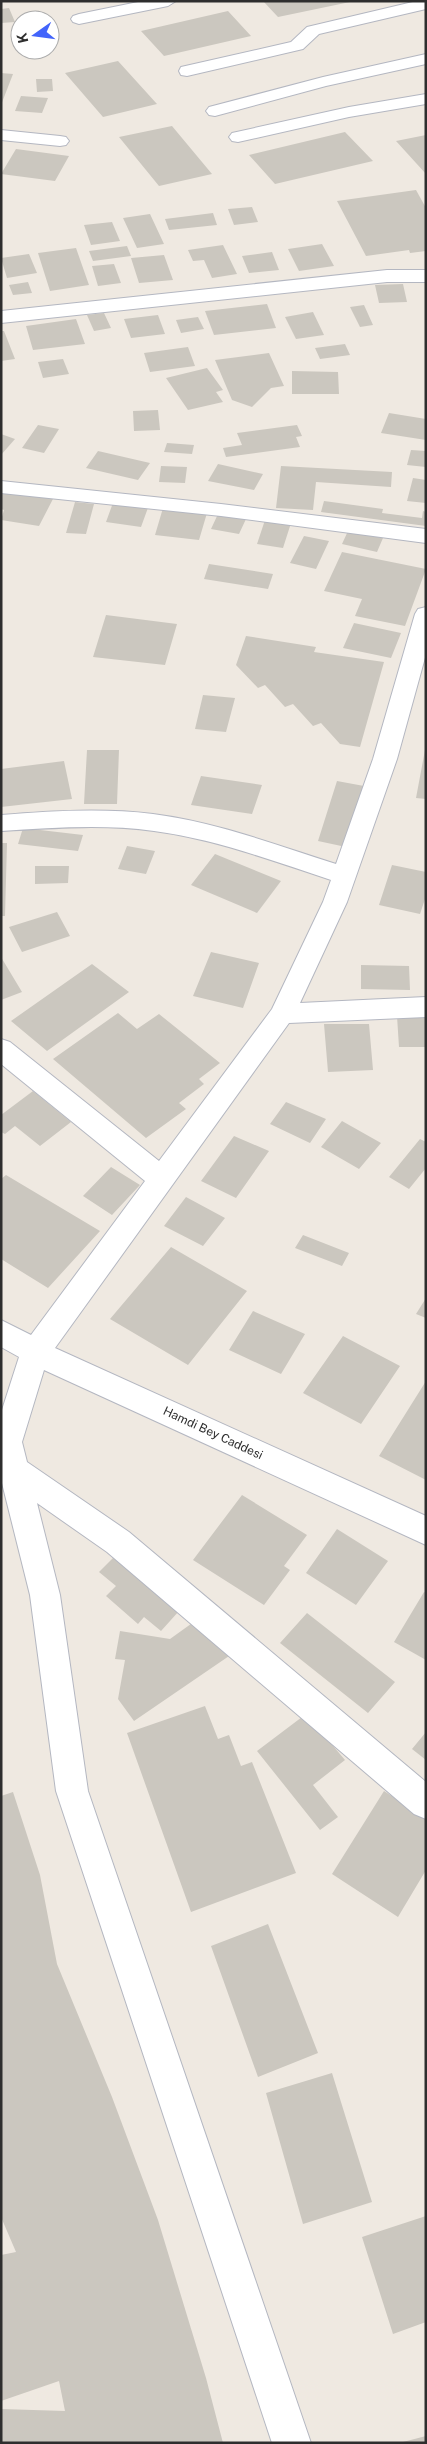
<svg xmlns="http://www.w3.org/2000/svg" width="427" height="2444" font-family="'Public Sans',sans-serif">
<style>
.building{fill:#cbc7bf}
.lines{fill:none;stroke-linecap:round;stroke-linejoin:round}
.minor-casing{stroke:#b4b7c1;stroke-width:2}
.minor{fill:#fff;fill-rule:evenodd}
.labels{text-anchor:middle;stroke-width:5;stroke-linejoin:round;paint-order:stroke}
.street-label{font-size:12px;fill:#2e2e2e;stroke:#fff}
</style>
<rect width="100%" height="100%" fill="#efe9e1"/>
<path class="building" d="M263,1H350V2L278,17Z
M9,8L15,22L1,23V9Z
M228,11L251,36L164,56L141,31Z
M118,61L157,104L103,117L65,73Z
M1,73L13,74L1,105Z
M36,79H52L53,91L37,92Z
M21,96L48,98L42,113L15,111Z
M172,126L212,174L159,186L119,137Z
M345,132L373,161L275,184L249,155Z
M426,135V174L396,141Z
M16,149L69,156L55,181L1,174Z
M416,190L426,208V251L410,253L409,250L366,256L337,201Z
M252,207L258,222L234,225L228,209Z
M213,213L217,225L169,230L165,219Z
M150,214L164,244L137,248L123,218Z
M112,222L120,241L91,245L84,225Z
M322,244L334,266L299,271L288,249Z
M223,245L237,274L212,278L204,260L193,261L188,250Z
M127,246L131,256L93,261L89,251Z
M76,248L89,285L50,291L38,253Z
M272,252L279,270L249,273L242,256Z
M29,254L37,273L7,278L1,258Z
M164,255L173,280L139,283L131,258Z
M114,264L121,283L98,286L92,266Z
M28,282L32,293L13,295L9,285Z
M403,284L407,302L379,303L375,285Z
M267,304L276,328L214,335L205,311Z
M364,305L373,325L360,327L350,307Z
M313,312L324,335L296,339L285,317Z
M104,313L111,328L94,331L87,315Z
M158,315L165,334L131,338L124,319Z
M198,317L204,329L181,333L176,320Z
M76,319L85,344L33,350L26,326Z
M1,331H4L15,359L1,361Z
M345,344L350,355L320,359L315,348Z
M188,347L195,366L150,372L144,353Z
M269,353L284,386L271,388L252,407L232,400L215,360Z
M63,359L69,374L43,378L38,362Z
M207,368L223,390L216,392L223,402L188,410L166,378Z
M292,371L338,372L339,394H292Z
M158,410L160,430L134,431L133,411Z
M389,413L426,419V440L381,433Z
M38,425L59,429L44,453L22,448Z
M297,425L302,436L296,437L300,447L226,457L223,448L242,445L237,433Z
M1,434L15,439L1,455Z
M167,443L194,445L192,454L164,452Z
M411,450L426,451V467L407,465Z
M98,451L150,463L138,480L86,468Z
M218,464L263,474L254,490L208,481Z
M161,466L187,467L185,483L159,482Z
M281,466L392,472L391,487L316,482L313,510L276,508Z
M413,478L426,480V503L407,501Z
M1,490L54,497L39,526L1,520L4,510L1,509Z
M114,500L149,505L141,527L106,522Z
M324,501L383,509L382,513L422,518L423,511L426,512V526L321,512Z
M75,502L94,504L86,534L66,533Z
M163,508L207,513L199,540L155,535Z
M218,514L246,519L239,534L211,529Z
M265,520L291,523L283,548L257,544Z
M348,531L383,538L377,552L342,544Z
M304,536L329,541L316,569L290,563Z
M342,552L426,569L405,626L355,616L362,599L324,591Z
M209,564L273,574L268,589L204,579Z
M106,615L177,624L165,665L93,657Z
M354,623L401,633L391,658L343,648Z
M246,636L316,647L314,652L384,662L360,747L340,744L321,723L313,726L293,704L285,707L265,685L258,688L236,665Z
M203,695L235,698L226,732L195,729Z
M87,750H119L117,804H84Z
M425,750H426V799L416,798Z
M64,761L72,799L1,807V769Z
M201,776L262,785L252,814L191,805Z
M337,781L364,786L346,847L318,841Z
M23,828L83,835L78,851L18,844Z
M1,843H7L5,916H1Z
M127,846L155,851L146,874L118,869Z
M215,854L281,881L257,913L191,885Z
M392,865L426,872V896L420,914L379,905Z
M35,866H69L68,883L35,884Z
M57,912L70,936L22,952L9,927Z
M211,952L259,963L243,1008L193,996Z
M1,957L22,992L1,1000Z
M92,964L129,992L47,1051L11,1021Z
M361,965L409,966L410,990L361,989Z
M118,1013L137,1029L159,1014L220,1063L199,1079L204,1084L179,1103L186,1109L146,1138L53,1059Z
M397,1016H426V1047H399Z
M324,1024H369L373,1070L328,1072Z
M33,1091L71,1122L40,1146L15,1126L5,1134L1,1132V1115Z
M286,1102L326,1119L310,1143L270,1124Z
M342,1121L381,1143L359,1169L321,1147Z
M234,1136L269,1151L236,1198L201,1181Z
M420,1139L426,1142V1168L409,1189L389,1177Z
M111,1167L140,1185L112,1215L83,1196Z
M6,1175L100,1231L48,1288L1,1259V1179Z
M186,1197L225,1218L203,1246L164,1226Z
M303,1235L349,1253L342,1266L295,1248Z
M171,1247L247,1291L188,1365L110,1319Z
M426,1298V1318L416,1314Z
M253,1311L305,1334L281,1374L229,1350Z
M343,1336L400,1366L361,1424L303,1393Z
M426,1381V1480L379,1456Z
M242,1495L307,1535L284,1566L290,1570L264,1605L193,1560Z
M337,1529L388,1561L356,1605L306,1573Z
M115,1556L179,1611L161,1631L144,1617L138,1624L106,1596L116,1586L99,1572Z
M424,1592L426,1593V1660L394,1642Z
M307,1613L395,1682L368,1713L280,1643Z
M202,1616L232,1654L134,1721L118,1699L125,1660L115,1659L120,1631L170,1639Z
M205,1706L218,1739L229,1735L241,1766L252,1762L296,1873L191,1912L127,1733Z
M306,1714L345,1760L313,1785L338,1817L320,1830L257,1751Z
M426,1732V1760L412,1749Z
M384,1791L426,1818V1870L398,1917L332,1874Z
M13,1792L40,1875L57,1964L112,2097L158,2220L206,2378L223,2443H1V2409L65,2411L59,2381L1,2401V2255L16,2252L1,2217V1796Z
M268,1924L318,2053L258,2077L211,1946Z
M332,2073L372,2202L303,2224L266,2093Z
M426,2216V2322L393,2334L362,2237Z
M426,2436V2443H404L403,2442Z"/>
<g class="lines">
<g class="minor-casing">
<path id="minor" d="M143,1H176L168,6L79,24L73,22L71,19L73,16L79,14Z
M417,1H426V9L319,34L303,49L187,76L181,75L179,71L181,67L291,42L307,27Z
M426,54V64L326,86L215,116L209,115L206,111L209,107L323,77Z
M426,94V104L349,117L238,142L232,141L229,137L232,133L349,107Z
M1,130L60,136L66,137L69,141L66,145L60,146L1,140Z
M387,270H426V282H387L1,323V311Z
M1,481L221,504L426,529V543L221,516L1,493Z
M426,607V654L397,759L347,902L300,1003L426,997V1017L289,1023L55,1348L426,1516V1545L44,1370L22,1442L27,1462L129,1532L426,1782V1819L414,1814L107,1552L37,1503L60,1595L88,1791L311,2443H272L56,1791L30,1595L1,1479V1413L19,1357L1,1347V1320L31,1335L145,1181L1,1064V1039L10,1042L159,1161L272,1009L323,902L331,880C273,861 215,839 154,831C103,824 52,828 1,831V815C52,811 103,808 153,814C216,822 276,845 336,864L373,759L415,614L418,609Z"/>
</g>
<use href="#minor" class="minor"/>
</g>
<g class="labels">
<g class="street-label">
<text transform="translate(213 1433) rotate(25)" y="4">Hamdi Bey Caddesi</text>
</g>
</g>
<rect width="427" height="2444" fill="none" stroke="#2e2e2e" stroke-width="5"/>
<g transform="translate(35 35) rotate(256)"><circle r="24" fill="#ffffff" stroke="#ababab"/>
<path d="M0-4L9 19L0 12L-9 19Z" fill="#4264fb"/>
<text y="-8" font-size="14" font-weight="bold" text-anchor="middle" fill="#2e2e2e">K</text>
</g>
</svg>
